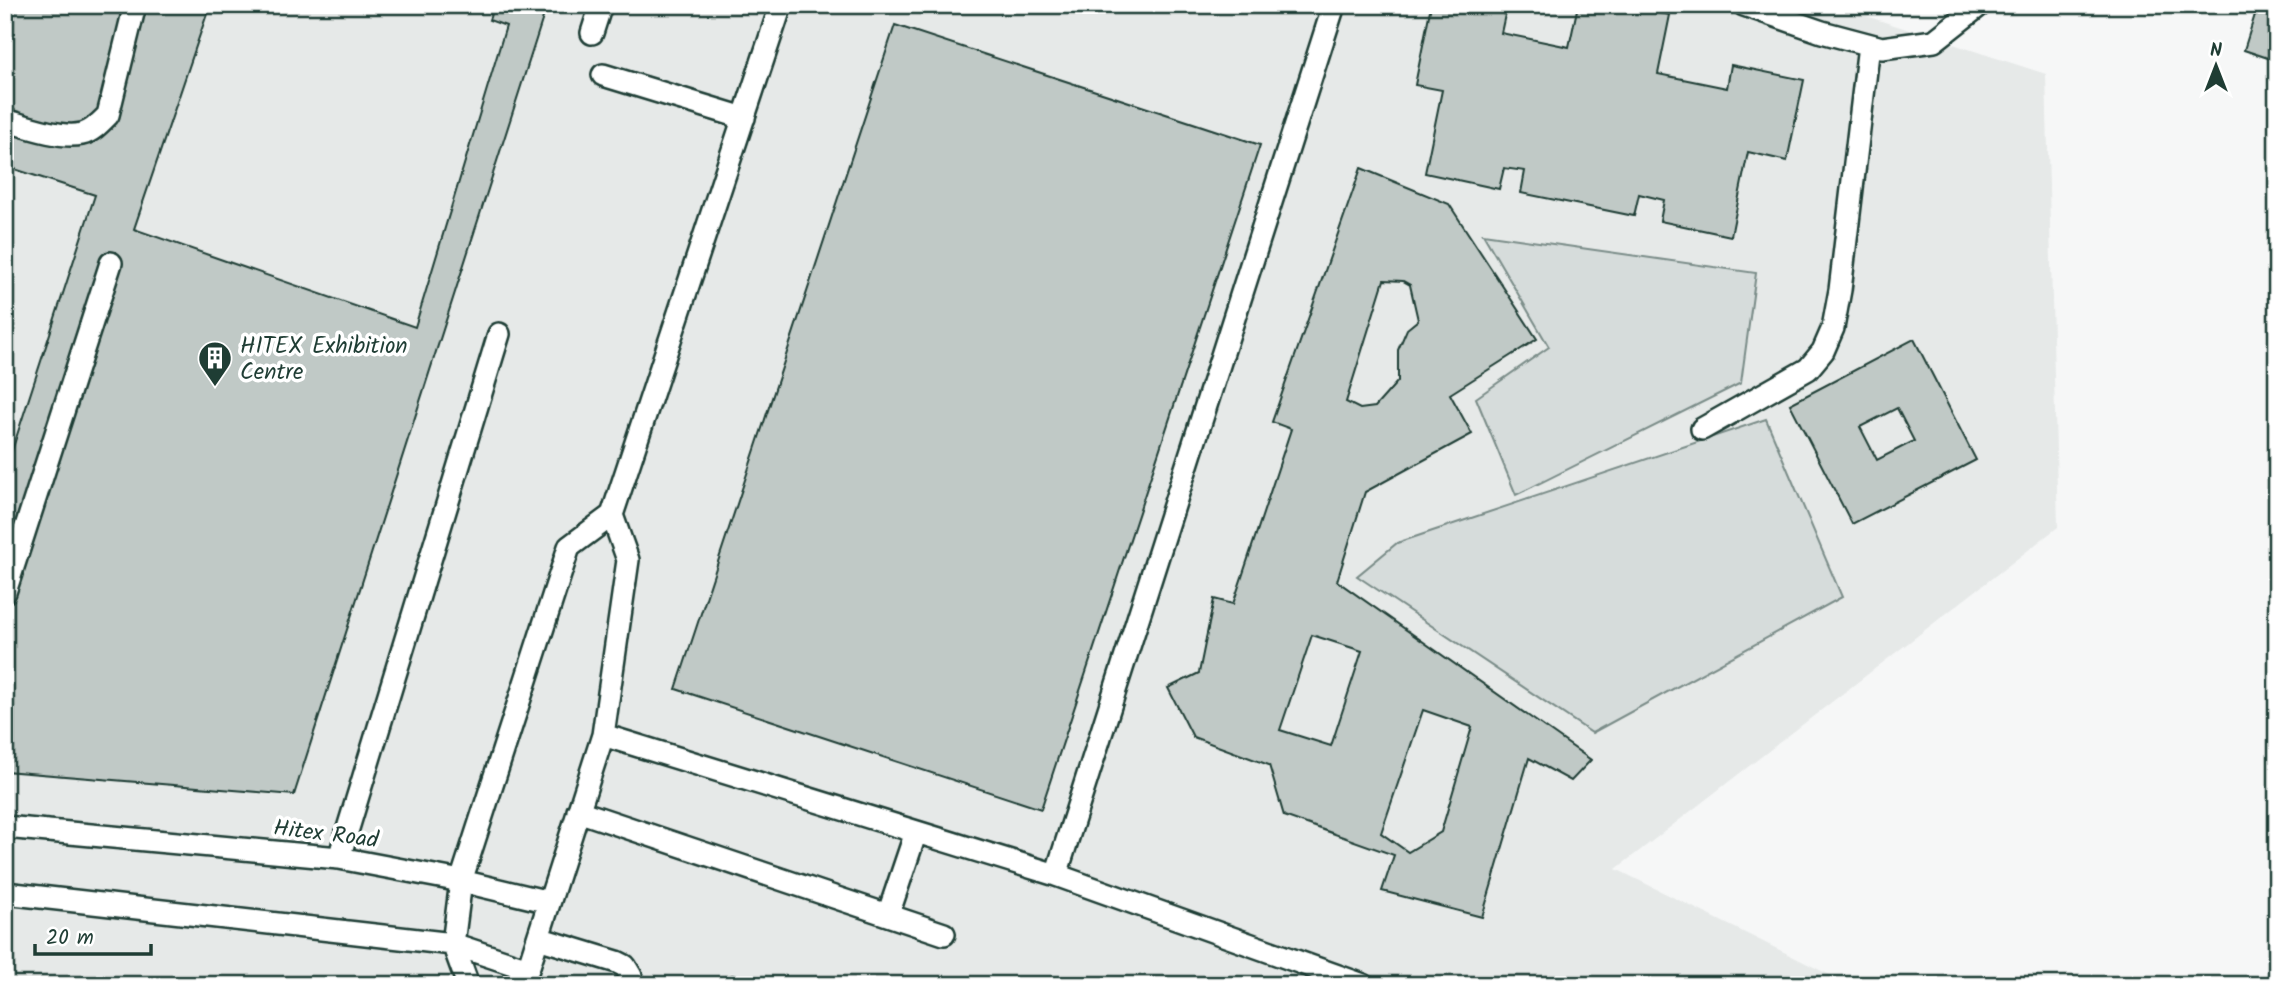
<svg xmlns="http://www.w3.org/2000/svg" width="2282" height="990" font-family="Kalam,sans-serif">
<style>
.built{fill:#e6e9e8}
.green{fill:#d6dcdb;stroke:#7a8c88;stroke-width:2}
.building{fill:#c0c9c6;stroke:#1f3d34;stroke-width:2;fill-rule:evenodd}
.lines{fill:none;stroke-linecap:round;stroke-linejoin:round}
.service-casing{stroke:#1f3d34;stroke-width:26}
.service{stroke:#fff;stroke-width:21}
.labels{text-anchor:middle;stroke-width:7;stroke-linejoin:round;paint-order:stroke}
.poi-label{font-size:23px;fill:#1f3d34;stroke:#fff;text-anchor:start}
.street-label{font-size:23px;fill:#1f3d34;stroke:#fff}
</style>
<rect width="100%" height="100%" fill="#f6f7f7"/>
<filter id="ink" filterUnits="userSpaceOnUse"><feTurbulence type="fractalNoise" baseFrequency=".0143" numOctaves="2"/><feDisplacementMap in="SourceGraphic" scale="14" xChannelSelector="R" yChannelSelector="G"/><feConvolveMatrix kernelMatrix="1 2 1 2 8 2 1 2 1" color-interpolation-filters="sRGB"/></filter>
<g filter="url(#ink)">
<path class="built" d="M5,5H1832L2046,74L2058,527L1616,869L1850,985H5Z"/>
<path class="green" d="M1483,234L1756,273L1741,383L1516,495L1476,398L1549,347Z
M1766,419L1842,597L1592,733L1357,576L1397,543Z"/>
<path class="building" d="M5,5H547L294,795L5,771Z
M210,5H494L489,20L506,26L415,327L134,229Z
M1431,5H1487L1506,10L1501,33L1569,47L1578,5H1620L1670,15L1658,74L1727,88L1731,65L1804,80L1787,161L1748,152L1731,236L1660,221L1664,200L1639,194L1634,216L1521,193L1525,171L1504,168L1499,189L1425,173L1442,90L1415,85Z
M2258,5H2277V61L2244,50Z
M895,25L1260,145L1041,809L676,689Z
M5,166L95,195L5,472Z
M1361,168L1449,204L1537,339L1450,394L1472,434L1365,492L1337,581L1591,760L1571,781L1529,758L1482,917L1382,891L1394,855L1284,816L1269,765L1193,737L1168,688L1199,673L1214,599L1233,604L1291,429L1272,422ZM1384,280L1403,281L1410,285L1418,320L1407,329L1398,350V381L1375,407L1360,409L1346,402ZM1312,635L1362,651L1331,746L1280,730ZM1423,710L1472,727L1441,832L1408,852L1381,833Z
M1914,339L1976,460L1852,524L1790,404ZM1897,408L1914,441L1877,460L1860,427Z
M732,975L760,985H711Z"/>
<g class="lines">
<g class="service-casing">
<path id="service" d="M1744,5L1822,32L1882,48L1934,41L1980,5
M592,33L601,5
M603,75L744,118
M5,120C25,126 61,139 82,134C92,132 101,122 108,115L135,5
M1702,429L1808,369L1823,351L1833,328L1840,290L1869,45
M5,592L111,263
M603,735L1056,875L1334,5
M578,811L944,934
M5,827L339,858L461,881L549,902
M339,858L499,334
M1056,875L1363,985
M5,893L453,944L528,969
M888,915L916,832
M538,938L617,962L625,966L631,976L628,985
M468,985L453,944L461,881L569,547L612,515L781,5
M520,985L528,969L603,735L628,560L612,515"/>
</g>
<use href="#service" class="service"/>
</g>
</g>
<defs>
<g id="building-pin" transform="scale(1.75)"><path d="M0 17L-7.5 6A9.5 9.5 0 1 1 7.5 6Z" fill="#1f3d34" stroke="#fff"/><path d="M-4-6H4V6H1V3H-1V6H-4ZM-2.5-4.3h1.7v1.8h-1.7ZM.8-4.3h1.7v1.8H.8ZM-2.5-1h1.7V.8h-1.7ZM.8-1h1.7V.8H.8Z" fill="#fff"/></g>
</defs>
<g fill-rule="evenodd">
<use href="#building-pin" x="215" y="358"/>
</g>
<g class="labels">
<g class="poi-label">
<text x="240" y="353">HITEX Exhibition<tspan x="240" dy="26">Centre</tspan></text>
</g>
<g class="street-label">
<text transform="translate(326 833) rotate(7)" y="8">Hitex Road</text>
</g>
</g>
<rect width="2282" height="990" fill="none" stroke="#fff" stroke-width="28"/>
<rect x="14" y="14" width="2254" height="962" fill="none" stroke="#1f3d34" stroke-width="2.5" filter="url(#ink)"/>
<g transform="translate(2216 66)" stroke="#ffffff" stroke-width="5" paint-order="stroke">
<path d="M0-5L12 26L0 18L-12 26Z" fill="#1f3d34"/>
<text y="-10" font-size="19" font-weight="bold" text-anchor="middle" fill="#1f3d34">N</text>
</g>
<path d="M35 944v10h116v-10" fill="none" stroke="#1f3d34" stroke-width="3.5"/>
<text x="46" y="944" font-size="21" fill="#1f3d34" stroke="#ffffff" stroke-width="5" paint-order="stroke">20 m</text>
</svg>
